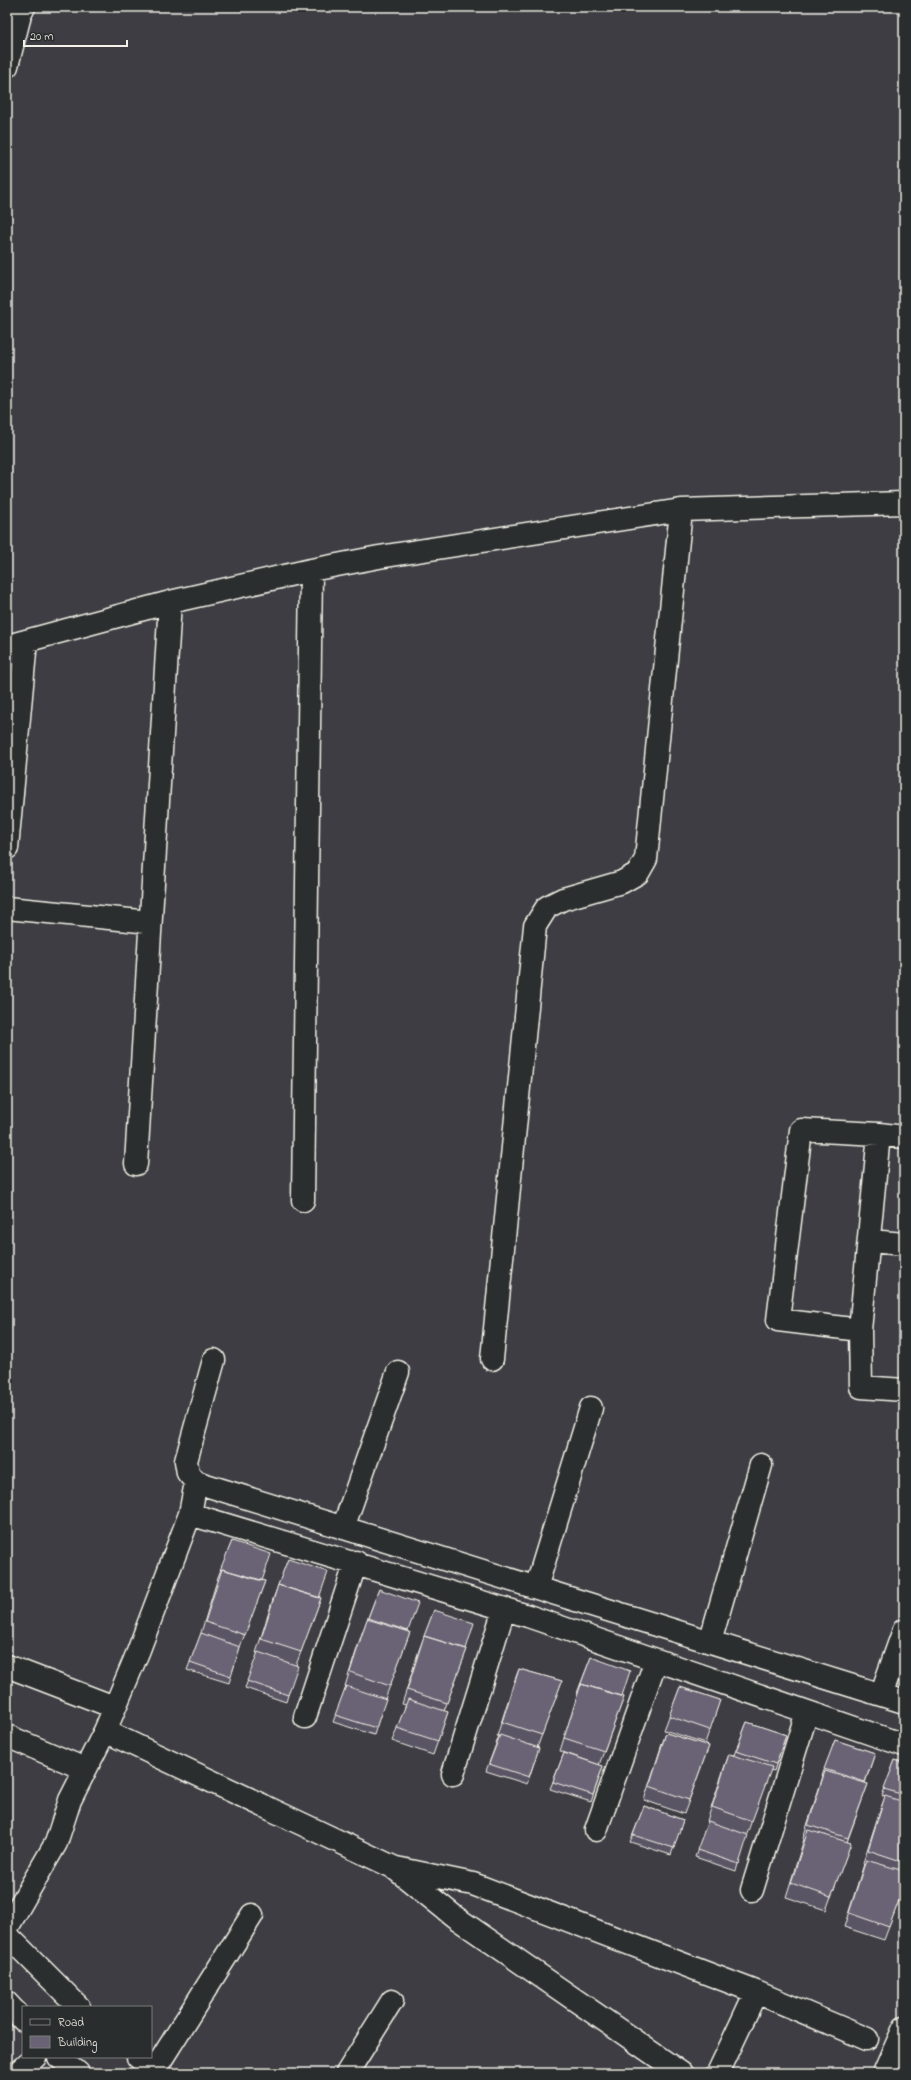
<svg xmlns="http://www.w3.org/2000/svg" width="911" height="2080" font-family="'Indie Flower',sans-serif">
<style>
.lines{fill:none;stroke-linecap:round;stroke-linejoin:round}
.minor-casing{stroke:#f4f1e8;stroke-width:25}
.minor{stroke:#2a2d2e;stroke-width:22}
.wall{fill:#5a5565;stroke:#f4f1e8}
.building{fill:#696375;stroke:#f4f1e8}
</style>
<rect width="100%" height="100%" fill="#3d3d43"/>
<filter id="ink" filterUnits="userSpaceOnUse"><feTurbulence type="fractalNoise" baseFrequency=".025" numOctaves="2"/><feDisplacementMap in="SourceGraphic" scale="8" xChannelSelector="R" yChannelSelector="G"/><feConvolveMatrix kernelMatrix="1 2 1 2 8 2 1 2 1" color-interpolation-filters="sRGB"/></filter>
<g filter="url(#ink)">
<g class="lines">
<g class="minor-casing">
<path id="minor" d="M7,66L20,15L24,7
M7,646L170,602L311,570L379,557L681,510L904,503
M7,848L26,641
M7,908L150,922
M904,1137L879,1134L860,1330L861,1387L904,1390
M136,1164L170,602
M303,1200L311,570
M870,1241L904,1244
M860,1330L778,1320L801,1130L879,1134
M492,1359L535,926L547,907L563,899L622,882L638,873L646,859L681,510
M196,1482L904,1702
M190,1514L528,1616L904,1745
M343,1528L398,1372
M533,1587L539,1578L591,1408
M710,1642L761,1465
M7,1666L114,1707
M881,1695L904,1630
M305,1717L356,1562
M105,1731L393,1867L455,1917L681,2073
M7,1736L85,1769
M453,1774L504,1609
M596,1830L656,1660
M396,1868L473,1884L756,1992L867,2039
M752,1890L807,1712
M7,1928L56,1843L70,1800L105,1731L138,1652L190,1514L196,1482L188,1473L186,1461L214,1360
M7,1935L79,2007
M7,2003L23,2020
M59,2057L78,2073
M138,2057L156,2073
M154,2071L252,1915
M17,2073L35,2057
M347,2073L392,2001
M718,2073L756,1992
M884,2073L904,2028"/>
</g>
<use href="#minor" class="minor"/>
</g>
<path class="wall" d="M232,1541L262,1581H265L240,1647L229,1683L187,1670L200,1636L218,1577Z
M288,1559L319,1598H321L296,1665L288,1695L286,1702L245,1688L258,1653H256L273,1599Z
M379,1589L408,1631L410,1632L385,1699L374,1735L333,1722L346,1686H345L362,1633Z
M434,1610L466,1649H467L444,1711L448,1712L433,1755L392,1741L406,1705L402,1704L419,1650Z
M591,1657L622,1696L624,1697L599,1765L560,1751L578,1693H577Z
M519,1669L562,1681L537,1748H539L527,1784L486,1771L499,1736H497L514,1682Z
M680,1687L720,1700L705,1743L664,1730Z
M747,1722L786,1735L774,1771L770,1770L747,1834L736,1871L695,1857L708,1821H707L724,1768L729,1754L734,1755Z
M666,1733L709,1746L684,1814L644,1800L661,1747Z
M835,1740L875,1753L865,1783L868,1784L847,1842L851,1843L826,1910L786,1897L804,1839L803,1838L823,1776H822Z
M564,1753L603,1766L591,1802L550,1789Z
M895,1760L904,1763V1887L884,1940L844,1927L864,1864L863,1863L880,1810L885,1797L882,1796Z
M644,1806L683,1820L671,1855L630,1842Z"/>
<path class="building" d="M232,1541L271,1554L262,1581L222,1569L221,1570H220Z
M288,1559L328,1572L319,1598L278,1585Z
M222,1569L265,1581L245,1635L205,1622Z
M278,1585L321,1598L301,1652L261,1639Z
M379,1589L418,1603L408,1631L368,1618Z
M434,1610L474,1623L466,1649L424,1636Z
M367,1619L410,1632L390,1686L350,1672Z
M201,1633L240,1647L231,1676L190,1662Z
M424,1636L467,1649L447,1703L407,1690Z
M258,1652L298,1666L288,1695L247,1681Z
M591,1657L630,1671L622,1696L581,1684V1686H580Z
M519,1669L562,1681L542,1735L502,1722Z
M581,1684L624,1697L604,1751L564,1738Z
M346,1686L386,1699L376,1728L335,1715Z
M680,1687L720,1700L710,1730L669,1716Z
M408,1699L448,1712L438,1741L397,1728Z
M747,1722L786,1735L776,1764L736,1751Z
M666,1733L709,1746L689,1800L649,1786Z
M500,1735L539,1748L529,1777L489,1764Z
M835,1740L875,1753L865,1782L824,1769Z
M564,1753L603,1766L593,1795L553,1782Z
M729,1754L772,1767L752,1821L712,1807Z
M895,1760L904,1763V1795L884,1789Z
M825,1771L868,1784L848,1838L808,1825Z
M885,1796L904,1802V1862L868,1850Z
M644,1806L683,1820L674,1848L633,1835Z
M708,1821L748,1835L739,1864L697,1850Z
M808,1830L851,1843L831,1897L791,1883Z
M866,1860L904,1871V1887L889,1927L849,1913Z"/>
</g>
<rect width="911" height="2080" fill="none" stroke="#2a2d2e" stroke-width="24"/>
<rect x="12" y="12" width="887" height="2056" fill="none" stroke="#f4f1e8" stroke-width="1.5" filter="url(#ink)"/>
<rect x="22" y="2006" width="130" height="52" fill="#2a2d2e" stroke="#7b7b78"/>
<rect x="30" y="2019" width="20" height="6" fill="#2a2d2e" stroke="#7b7b78"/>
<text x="58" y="2026" font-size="12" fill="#f4f1e8">Road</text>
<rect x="30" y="2036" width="20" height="12" fill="#696375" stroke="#7b7b78"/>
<text x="58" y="2046" font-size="12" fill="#f4f1e8">Building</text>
<path d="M24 40v6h103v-6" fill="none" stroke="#f4f1e8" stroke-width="2"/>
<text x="30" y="40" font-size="12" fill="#f4f1e8" stroke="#2a2d2e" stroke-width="3" paint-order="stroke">20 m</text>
</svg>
